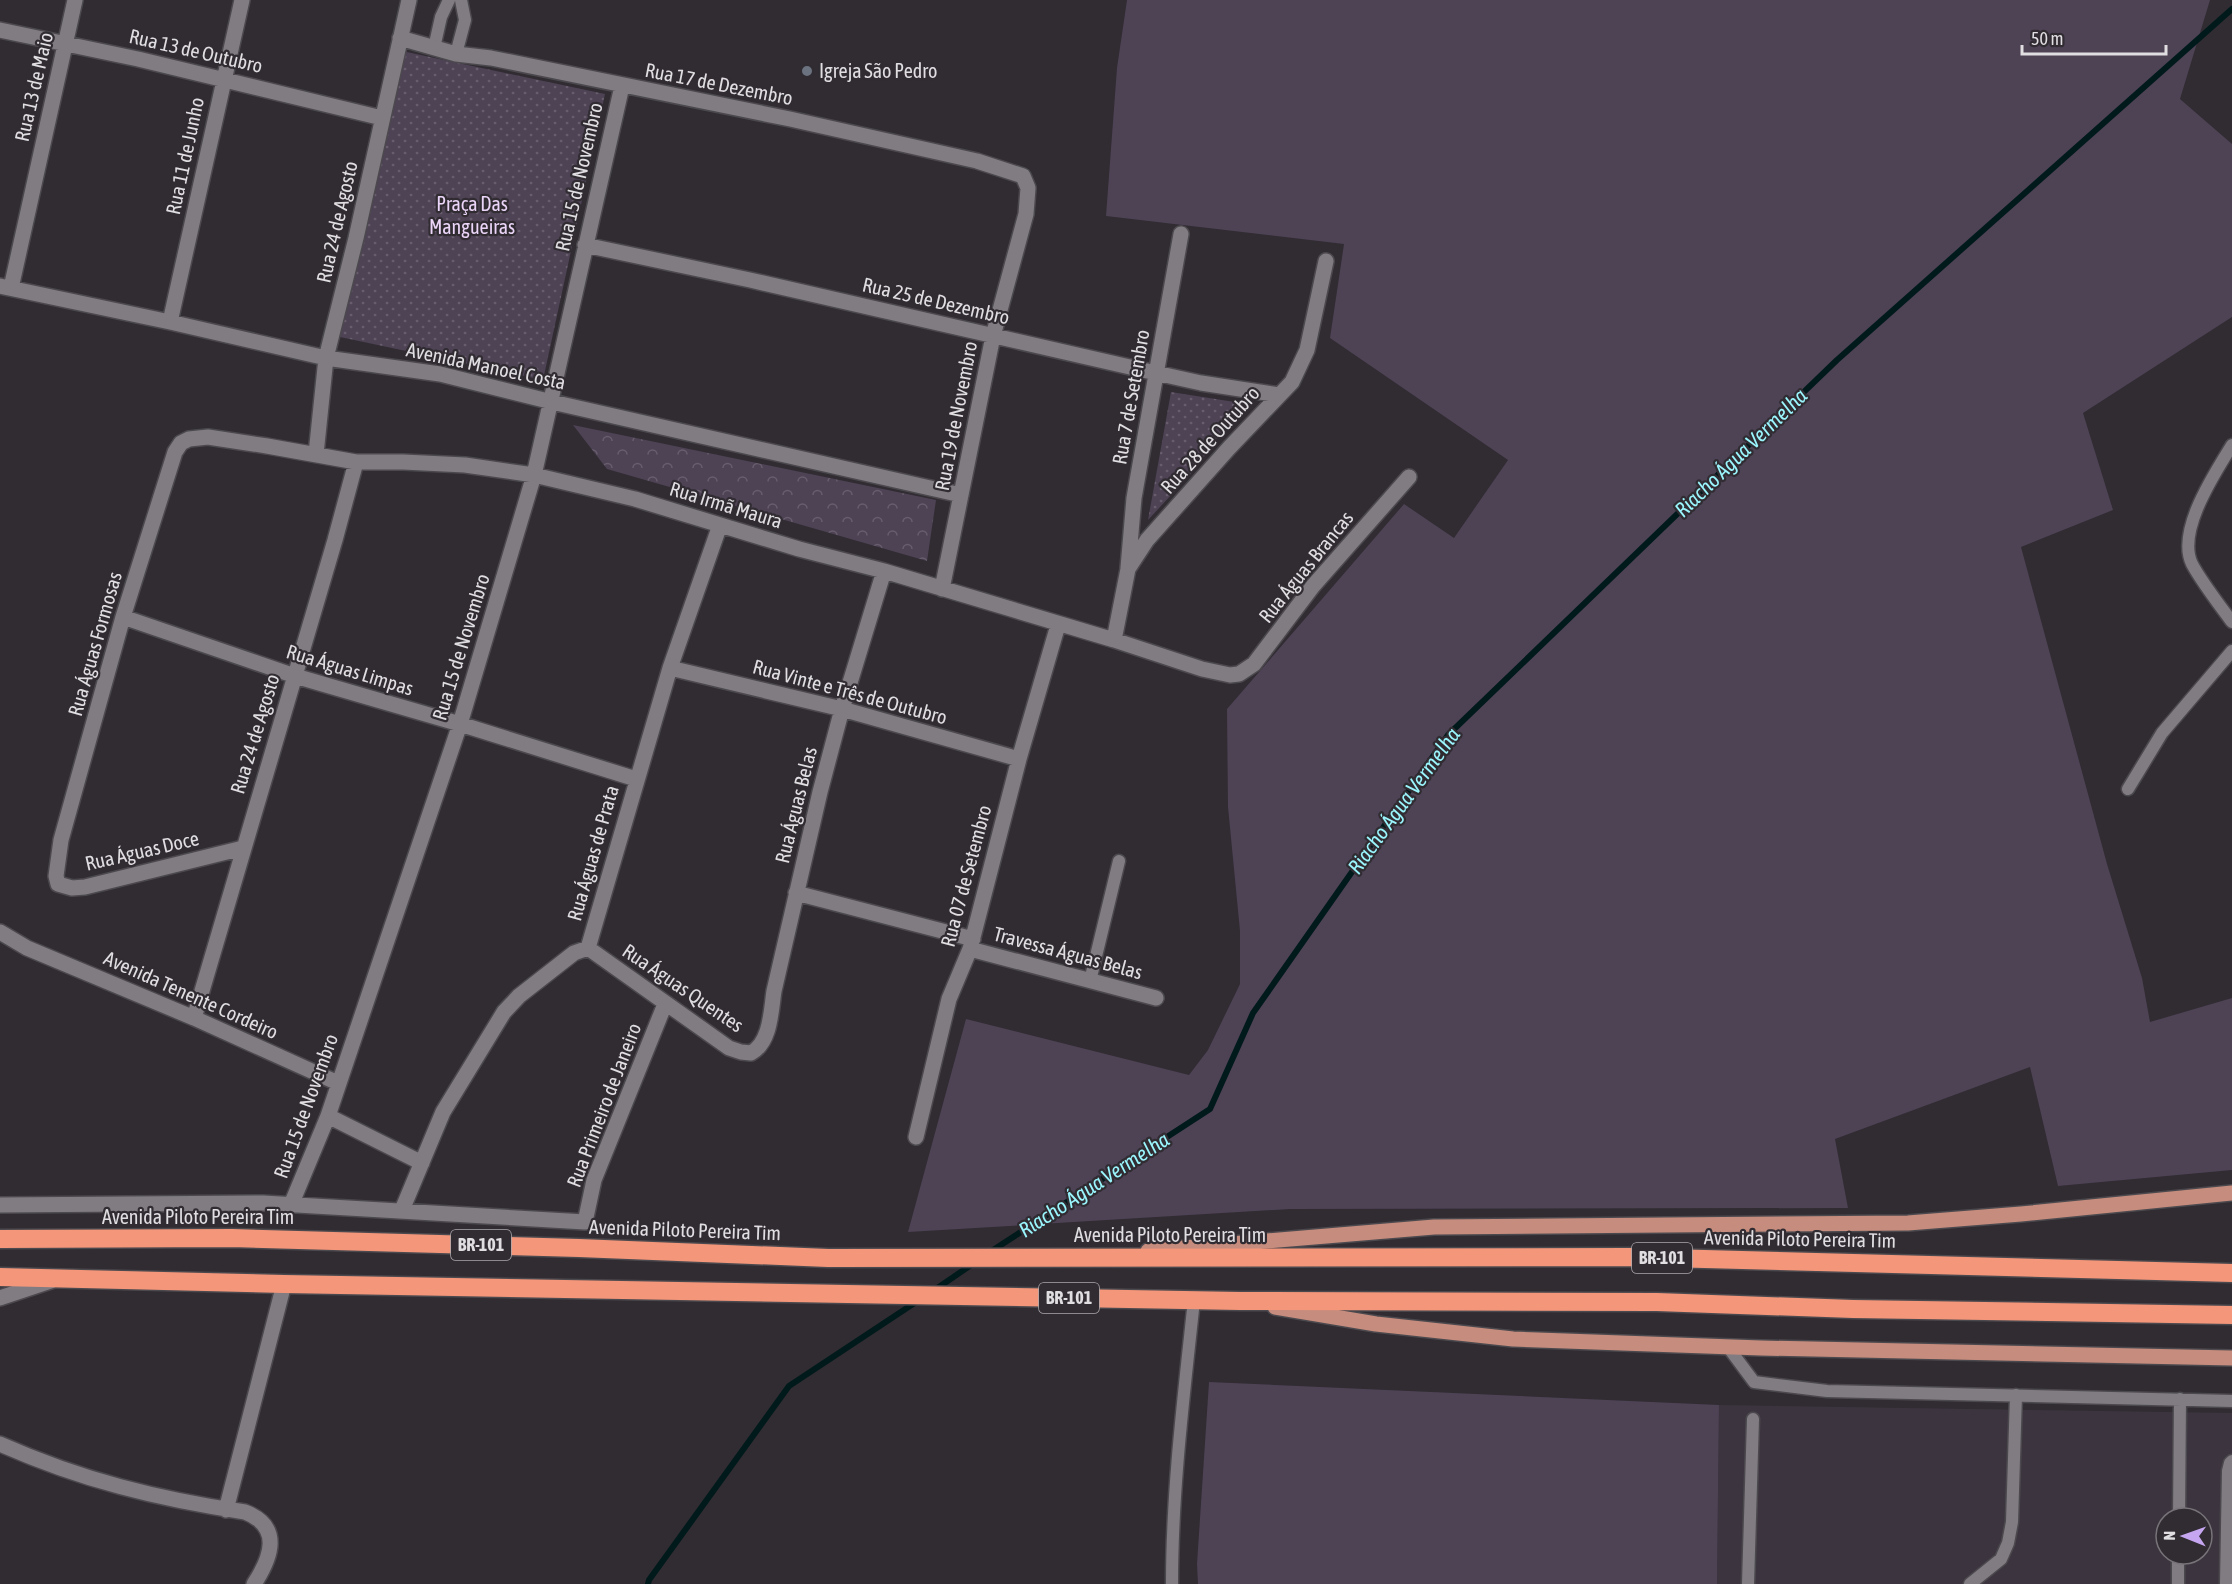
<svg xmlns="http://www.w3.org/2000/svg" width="2232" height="1584" font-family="'Asap Condensed',sans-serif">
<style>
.built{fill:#3c3540;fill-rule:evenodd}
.grass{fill:#4e4255}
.forest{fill:url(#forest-crowns)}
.park{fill:url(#park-dots)}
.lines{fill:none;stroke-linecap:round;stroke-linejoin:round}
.stream{stroke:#001a1c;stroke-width:6}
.lane-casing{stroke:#4c494e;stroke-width:15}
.street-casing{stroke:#4c494e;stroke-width:18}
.secondary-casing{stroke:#4c494e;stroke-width:18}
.primary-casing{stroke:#4c494e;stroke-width:18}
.highway-casing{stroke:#4c494e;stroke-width:21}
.lane{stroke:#807c82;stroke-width:12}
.street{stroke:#807c82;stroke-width:15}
.secondary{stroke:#807c82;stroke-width:15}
.primary{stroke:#c68c7d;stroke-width:15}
.highway{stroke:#f4967a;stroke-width:18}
.worship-dot{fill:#6b7280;stroke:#302c32;stroke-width:2}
.labels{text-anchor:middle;stroke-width:4.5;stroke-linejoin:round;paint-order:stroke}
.shield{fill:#302c32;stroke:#aca9ad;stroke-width:1.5}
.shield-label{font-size:18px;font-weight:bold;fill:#e1dee2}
.street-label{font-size:20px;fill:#e1dee2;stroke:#302c32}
.poi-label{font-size:20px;fill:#e1dee2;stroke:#302c32;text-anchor:start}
.park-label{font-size:20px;fill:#ebd5f8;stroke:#302c32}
.water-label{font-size:21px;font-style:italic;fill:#9af5fc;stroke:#302c32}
</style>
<defs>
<pattern id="forest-crowns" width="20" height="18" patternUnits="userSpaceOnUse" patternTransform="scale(1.5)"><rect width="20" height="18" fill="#4e4255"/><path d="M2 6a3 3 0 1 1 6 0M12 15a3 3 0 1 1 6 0" fill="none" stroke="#675d6d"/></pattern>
<pattern id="park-dots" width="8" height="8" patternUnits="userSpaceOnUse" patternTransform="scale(1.5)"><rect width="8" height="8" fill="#4e4255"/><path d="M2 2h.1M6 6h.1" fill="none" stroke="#675d6d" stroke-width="1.8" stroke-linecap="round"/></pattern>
</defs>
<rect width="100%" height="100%" fill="#302c32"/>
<path class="built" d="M1719,1405L2232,1413V1584H1717ZM2166,1518H2202V1554H2166Z"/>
<path class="grass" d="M1127,0H2210L2180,99L2232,144V317L2083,413L2113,510L2021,547L2107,864L2142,978L2150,1022L2232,998V1170L2058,1186L2030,1067L1835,1139L1848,1208L1290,1209L908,1232L966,1019L1189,1075L1208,1050L1240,984V931L1228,807L1227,709L1404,504L1454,538L1508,460L1330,338L1344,244L1106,216L1117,68Z
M1209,1382L1719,1405L1717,1584H1198L1197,1564Z"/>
<path class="forest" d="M573,425L936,500L927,561L607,469Z"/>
<path class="park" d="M402,51L605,94L543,380L340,337Z
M1171,392L1241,403L1197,467L1148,520Z"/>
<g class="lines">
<path class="stream" d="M990,1252L1210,1109L1253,1013L1448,735L1837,360L2232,9
M933,1291L974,1263
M648,1584L649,1580L789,1386L919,1300"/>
<g class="lane-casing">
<path id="lane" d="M434,48L441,17L449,0
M456,54L465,20L461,0
M2232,445C2215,473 2176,531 2192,564C2201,581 2220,606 2232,622
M2128,789L2162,733L2232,651
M1090,981L1119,861
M1728,1347L1754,1382L1827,1391L2232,1401
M2179,1518L2180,1399
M1172,1584C1172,1489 1184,1394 1194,1300
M1748,1584L1753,1419
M1970,1584L2001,1559L2008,1543L2012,1522L2016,1395
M2178,1584V1554
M2226,1584L2228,1471L2230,1463L2232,1461"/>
</g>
<g class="street-casing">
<path id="street" d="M0,30L138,59L382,118
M400,38L456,54L491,58L790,119L977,161L1023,176L1028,188L1026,214L993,336L942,589
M585,245L750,280L1156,373L1201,383L1279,395
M0,286L170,322L326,358L440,374L552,402L961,495
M11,288L75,0
M170,322L242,0
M316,454L326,358L356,238L409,0
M1128,568L1134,498L1181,234
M123,617L295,676L460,724L636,779
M1114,640L1128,569L1147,540L1229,448L1292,382L1307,350L1326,261
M670,668L842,709L1019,759
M243,848L85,887L72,888L58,884L56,876L61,840L123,617L175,452L181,443L189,439L208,437L267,446L356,462H403L465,465L534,475L635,499L799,549L884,571L1114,640L1202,669L1230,675L1239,674L1254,664L1313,586L1409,477
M796,893L973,939
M0,932L27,948L194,1018L338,1083
M588,948L729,1048L741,1052L751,1053C771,1042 771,1010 774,991L820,792L842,709L884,571
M588,948L670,668L720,525
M970,949L1156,998
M194,1018L335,540L356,462
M328,1116L422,1163
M916,1137L949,999L970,949L1019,759L1058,625
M0,1205L263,1203L585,1222L594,1180L665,1004
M291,1205L328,1116L460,724L534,475L622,86
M402,1210L443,1112L504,1012L519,996L574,953L588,948
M0,1444C81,1480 158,1499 245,1512C283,1527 271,1558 254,1584
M226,1510L284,1284"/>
</g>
<g class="secondary-casing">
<path id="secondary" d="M0,1298L51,1281"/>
</g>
<g class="primary-casing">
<path id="primary" d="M1148,1251L1434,1227L1908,1223L2021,1214L2232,1193
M1275,1307L1376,1324L1513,1339L1761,1348L2232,1358"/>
</g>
<g class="highway-casing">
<path id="highway" d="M0,1239L232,1238L579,1248L828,1258L1629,1257L2232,1273
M0,1277L284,1284L1240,1301L1657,1302L1853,1309L2232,1315"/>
</g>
<use href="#lane" class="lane"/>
<use href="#street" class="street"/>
<use href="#secondary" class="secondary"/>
<use href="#primary" class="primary"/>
<use href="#highway" class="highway"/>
</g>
<circle class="worship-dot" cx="807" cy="71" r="6"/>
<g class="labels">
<g class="shield">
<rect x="451" y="1230" width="60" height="30" rx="4.5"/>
<rect x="1632" y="1243" width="60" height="30" rx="4.5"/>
<rect x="1039" y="1283" width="60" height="30" rx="4.5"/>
</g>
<g class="shield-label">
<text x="481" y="1251">BR-101</text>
<text x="1662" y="1264">BR-101</text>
<text x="1069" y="1304">BR-101</text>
</g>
<g class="street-label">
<text transform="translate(196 51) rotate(13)" y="7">Rua 13 de Outubro</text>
<text transform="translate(719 84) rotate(11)" y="7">Rua 17 de Dezembro</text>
<text transform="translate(34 87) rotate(-77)" y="7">Rua 13 de Maio</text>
<text transform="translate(185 156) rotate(-78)" y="7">Rua 11 de Junho</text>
<text transform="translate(579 177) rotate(-77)" y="7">Rua 15 de Novembro</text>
<text transform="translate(337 222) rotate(-77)" y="7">Rua 24 de Agosto</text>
<text transform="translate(936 301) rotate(13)" y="7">Rua 25 de Dezembro</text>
<text transform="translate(486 366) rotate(12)" y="7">Avenida Manoel Costa</text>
<text transform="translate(1131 397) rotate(-80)" y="7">Rua 7 de Setembro</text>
<text transform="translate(956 416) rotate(-79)" y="7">Rua 19 de Novembro</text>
<text transform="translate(1210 440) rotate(-48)" y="7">Rua 28 de Outubro</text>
<text transform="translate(726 505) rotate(17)" y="7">Rua Irmã Maura</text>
<text transform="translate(1306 567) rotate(-51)" y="7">Rua Águas Brancas</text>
<text transform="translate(95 644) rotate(-74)" y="7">Rua Águas Formosas</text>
<text transform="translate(461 647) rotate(-73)" y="7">Rua 15 de Novembro</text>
<text transform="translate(350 670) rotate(17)" y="7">Rua Águas Limpas</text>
<text transform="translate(850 692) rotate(15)" y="7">Rua Vinte e Três de Outubro</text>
<text transform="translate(255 734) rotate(-73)" y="7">Rua 24 de Agosto</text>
<text transform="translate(796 805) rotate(-76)" y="7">Rua Águas Belas</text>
<text transform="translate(142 851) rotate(-13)" y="7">Rua Águas Doce</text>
<text transform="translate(593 853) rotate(-74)" y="7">Rua Águas de Prata</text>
<text transform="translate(966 876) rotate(-75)" y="7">Rua 07 de Setembro</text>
<text transform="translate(1068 953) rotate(15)" y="7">Travessa Águas Belas</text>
<text transform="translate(683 988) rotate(34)" y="7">Rua Águas Quentes</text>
<text transform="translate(191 995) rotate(24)" y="7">Avenida Tenente Cordeiro</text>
<text transform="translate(604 1105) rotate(-69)" y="7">Rua Primeiro de Janeiro</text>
<text transform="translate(306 1106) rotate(-70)" y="7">Rua 15 de Novembro</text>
<text x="198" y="1224">Avenida Piloto Pereira Tim</text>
<text transform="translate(685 1230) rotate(2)" y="7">Avenida Piloto Pereira Tim</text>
<text x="1170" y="1242">Avenida Piloto Pereira Tim</text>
<text transform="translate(1800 1239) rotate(1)" y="7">Avenida Piloto Pereira Tim</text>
</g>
<g class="poi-label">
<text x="819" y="78">Igreja São Pedro</text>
</g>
<g class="park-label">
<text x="472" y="211">Praça Das<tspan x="472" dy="23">Mangueiras</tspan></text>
</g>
<g class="water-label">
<text transform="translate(1741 453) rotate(-44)" y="7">Riacho Água Vermelha</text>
<text transform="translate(1404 801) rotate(-54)" y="7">Riacho Água Vermelha</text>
<text transform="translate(1094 1185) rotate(-33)" y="7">Riacho Água Vermelha</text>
</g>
</g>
<g transform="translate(2184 1536) rotate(271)"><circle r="28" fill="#302c32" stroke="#777378" stroke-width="1.5"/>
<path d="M0-4.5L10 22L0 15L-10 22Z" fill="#c6a6f0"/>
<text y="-9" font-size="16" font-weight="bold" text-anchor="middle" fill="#e1dee2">N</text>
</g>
<path d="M2022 45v9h144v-9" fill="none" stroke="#e1dee2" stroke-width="3"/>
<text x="2031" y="45" font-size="18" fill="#e1dee2" stroke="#302c32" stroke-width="4.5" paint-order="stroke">50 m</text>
</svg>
